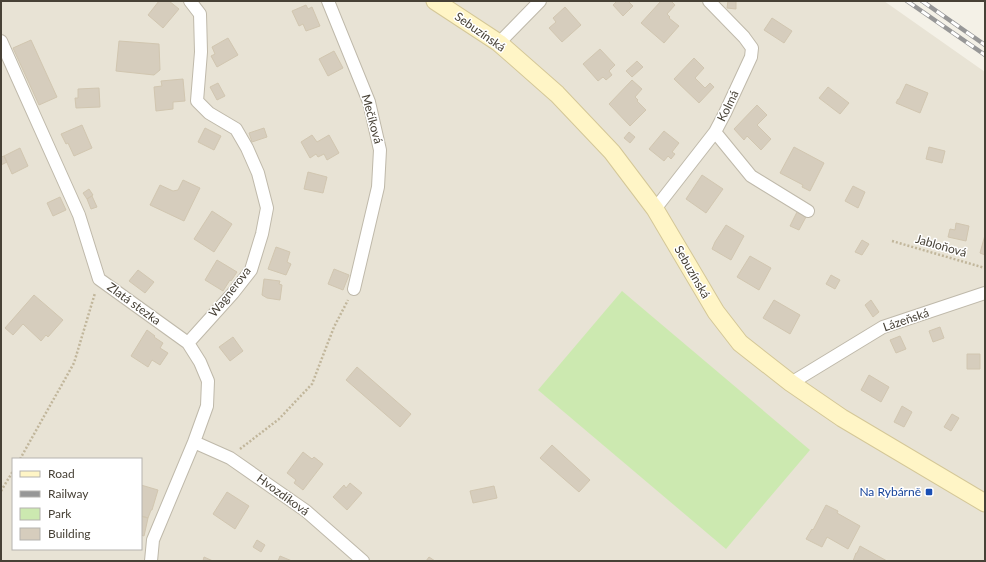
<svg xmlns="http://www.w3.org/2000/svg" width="986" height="562" font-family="Lato,sans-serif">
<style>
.residential{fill:#e8e3d5;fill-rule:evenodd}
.green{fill:#cce9b0}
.building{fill:#d6cdbd;stroke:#d1c6b0}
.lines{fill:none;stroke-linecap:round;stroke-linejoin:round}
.street-casing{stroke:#bfb9aa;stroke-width:14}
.secondary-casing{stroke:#d4c797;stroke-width:19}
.path{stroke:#c1b69b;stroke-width:2.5;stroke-dasharray:2 2;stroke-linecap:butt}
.street{stroke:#fff;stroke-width:12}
.secondary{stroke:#fff5c6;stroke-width:17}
.rail-casing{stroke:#979797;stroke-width:4.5}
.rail{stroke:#fff;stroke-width:3;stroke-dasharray:9;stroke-linecap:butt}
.transit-dot{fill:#1a4fb4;stroke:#fff;stroke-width:1.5}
.labels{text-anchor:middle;stroke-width:3;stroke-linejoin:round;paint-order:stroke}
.street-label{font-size:12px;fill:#474136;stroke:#fff}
.transit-label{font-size:12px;fill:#164399;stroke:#fff;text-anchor:end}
</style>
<rect width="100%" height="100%" fill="#f4f1e7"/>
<path class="residential" d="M1,1H884L985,72V561H1ZM13,459H141V549H13Z"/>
<path class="green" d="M622,291L810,450L726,549L538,390Z"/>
<path class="building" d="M159,1H169L179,9L163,28L148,15Z
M617,1H628L633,6L623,16L613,5Z
M661,1H671L675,5L667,14L670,17L669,18L679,26L664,43L641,23Z
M728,1H736V9L727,8Z
M306,5L308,9L312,7L320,26L306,31L303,24L299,26L292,11Z
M565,7L581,25L562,42L549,28L556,22L553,18Z
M772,18L792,31L784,43L764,30Z
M228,38L238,55L217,67L211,56L215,54L212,47Z
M31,40L57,97L39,105L13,48Z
M119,41L159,44L160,70L154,75L116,71Z
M600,49L615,65L609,71L612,75L606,80L603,77L598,81L583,64Z
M334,51L343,68L328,76L319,59Z
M694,58L704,68L695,78L705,88L710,83L714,87L699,103L674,79Z
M637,61L643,67L632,77L626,71Z
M183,79L185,101L173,102V109L156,111L154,87L162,86L161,81Z
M632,80L642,89L635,97L638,100L637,101L646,110L630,126L609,104Z
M218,83L225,96L217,100L210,87Z
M906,84L928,93L920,113L896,103L898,99H899Z
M828,87L849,103L840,114L819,98Z
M99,88L100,107L76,108L75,98H78V89Z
M757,105L767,115L757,125L771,139L761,150L747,136L744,140L734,129Z
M82,125L92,148L74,156L68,143L66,144L61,134Z
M205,128L221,136L214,150L198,142Z
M264,128L267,137L252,142L249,133Z
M664,131L679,143L672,152L675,154L671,159L668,156L664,161L649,149Z
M629,132L635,137L630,143L624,138Z
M312,135L317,142L329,135L339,153L327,160L324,154L318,157L316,154L310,158L301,142Z
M794,147L824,163L810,191L802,187L803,185L780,173Z
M929,147L945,151L942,163L926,159Z
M20,148L28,166L12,174L4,156Z
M4,156L7,162L1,165V157Z
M308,172L327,177L323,193L304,189Z
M702,175L723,189L706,213L686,199Z
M183,180L200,188L184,221L150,205L160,185L173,191L178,190Z
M853,186L865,192L858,208L845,201Z
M89,189L93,195L87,199L83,193Z
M92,196L97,207L91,209L87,199Z
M60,197L66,210L53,216L47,203Z
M212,211L232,224L214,252L194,239Z
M797,212L806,217L799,230L790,226Z
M956,223L969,226L966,241L948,237L950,229L955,230Z
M726,225L744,236L731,260L712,249L715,242Z
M985,235V255L980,253Z
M862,240L869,244L862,255L855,252Z
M276,247L290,252L287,262L291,264L286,275L268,269Z
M750,256L771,268L759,290L737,277Z
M217,260L237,272L231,281L230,280L223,291L205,280Z
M334,269L349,275L343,290L328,284Z
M138,270L154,282L145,293L129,281Z
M831,275L840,280L835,289L826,284Z
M264,279L280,281L279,284L282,285L280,300L267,298L262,295Z
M34,295L63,320L48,337L46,335L41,341L23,324L13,335L5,328Z
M774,300L800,315L790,334L763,318Z
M871,300L879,312L873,317L865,305Z
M940,327L944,338L933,342L929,331Z
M147,330L155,336L154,337L163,343L160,348L168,353L160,365L152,360L148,367L131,356Z
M900,336L906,349L896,353L890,340Z
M233,337L243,351L230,361L219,347Z
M967,354H980V369H967Z
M357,367L411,414L400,427L346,380Z
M869,375L889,387L881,402L861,390Z
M902,406L912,412L904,427L894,422Z
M952,414L959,418L951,431L944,427Z
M552,445L590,480L579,492L540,458Z
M303,452L312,459L314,457L323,464L303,490L294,483L296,480L287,473Z
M350,483L362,493L347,510L333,497L344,485L346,488Z
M141,485L158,490L152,510H151L148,518L141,516Z
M494,486L497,498L473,503L470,491Z
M227,492L249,506L235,529L213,514Z
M826,505L838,511L837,513L860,526L848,549L827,537L822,547L806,539L812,529L813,530Z
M141,516L148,518L144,536L141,535Z
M257,540L265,545L261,552L253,547Z
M860,546L887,561H853L856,553H857Z
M280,556L292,561H278Z
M204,557L213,561H203Z
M429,557L435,561H426Z"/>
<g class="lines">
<g class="street-casing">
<path id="street" d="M328,1L369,102L380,150L378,187L354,289
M1,41L79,215L99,279L188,343L200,362L208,381L207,406L194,442L153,540L151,561
M499,43L540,1
M715,132L751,176L808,211
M655,209L715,132L725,113L751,57L752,48L744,37L709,1
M188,343L233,293L251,270L262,234L267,208L258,173L247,148L236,129L209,113L197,101L201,52L200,14L190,1
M791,383L883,327L985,293
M194,442L230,458L306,511L363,561"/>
</g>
<g class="secondary-casing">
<path id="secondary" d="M435,1L499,43L557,94L612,152L655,209L716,312L740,343L791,383L842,418L985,503"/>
</g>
<path class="path" d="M892,241L985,268
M240,449L279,419L312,384L334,327L348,300
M20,459L74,363L95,293
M1,491L13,471"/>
<use href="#street" class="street"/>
<use href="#secondary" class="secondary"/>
<g class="rail-casing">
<path id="rail" d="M907,1L985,55
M922,1L985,45"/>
</g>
<use href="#rail" class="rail"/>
</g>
<rect class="transit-dot" x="925" y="488" width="8" height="8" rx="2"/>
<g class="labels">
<g class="street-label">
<text transform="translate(480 32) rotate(35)" y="4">Sebuzínská</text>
<text transform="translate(728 106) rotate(-64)" y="4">Kolmá</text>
<text transform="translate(372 119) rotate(75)" y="4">Mečíková</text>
<text transform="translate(941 246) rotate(16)" y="4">Jabloňová</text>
<text transform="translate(692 272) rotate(60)" y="4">Sebuzínská</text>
<text transform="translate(230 292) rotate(-52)" y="4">Wagnerova</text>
<text transform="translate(134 304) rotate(36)" y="4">Zlatá stezka</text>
<text transform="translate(906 320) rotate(-19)" y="4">Lázeňská</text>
<text transform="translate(283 495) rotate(36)" y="4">Hvozdíková</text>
</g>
<g class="transit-label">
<text x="921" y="496">Na Rybárně</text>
</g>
</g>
<rect width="986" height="562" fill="none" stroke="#474136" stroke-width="4"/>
<rect x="12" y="458" width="130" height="92" fill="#ffffff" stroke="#b5b3af"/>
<rect x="20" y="471" width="20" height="6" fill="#fff5c6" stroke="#b5b3af"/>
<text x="48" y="478" font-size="12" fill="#474136">Road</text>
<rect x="20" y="491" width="20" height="6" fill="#979797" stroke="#b5b3af"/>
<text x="48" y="498" font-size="12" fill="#474136">Railway</text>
<rect x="20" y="508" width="20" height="12" fill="#cce9b0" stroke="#b5b3af"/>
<text x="48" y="518" font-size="12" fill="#474136">Park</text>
<rect x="20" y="528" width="20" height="12" fill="#d6cdbd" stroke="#b5b3af"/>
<text x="48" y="538" font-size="12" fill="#474136">Building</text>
</svg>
